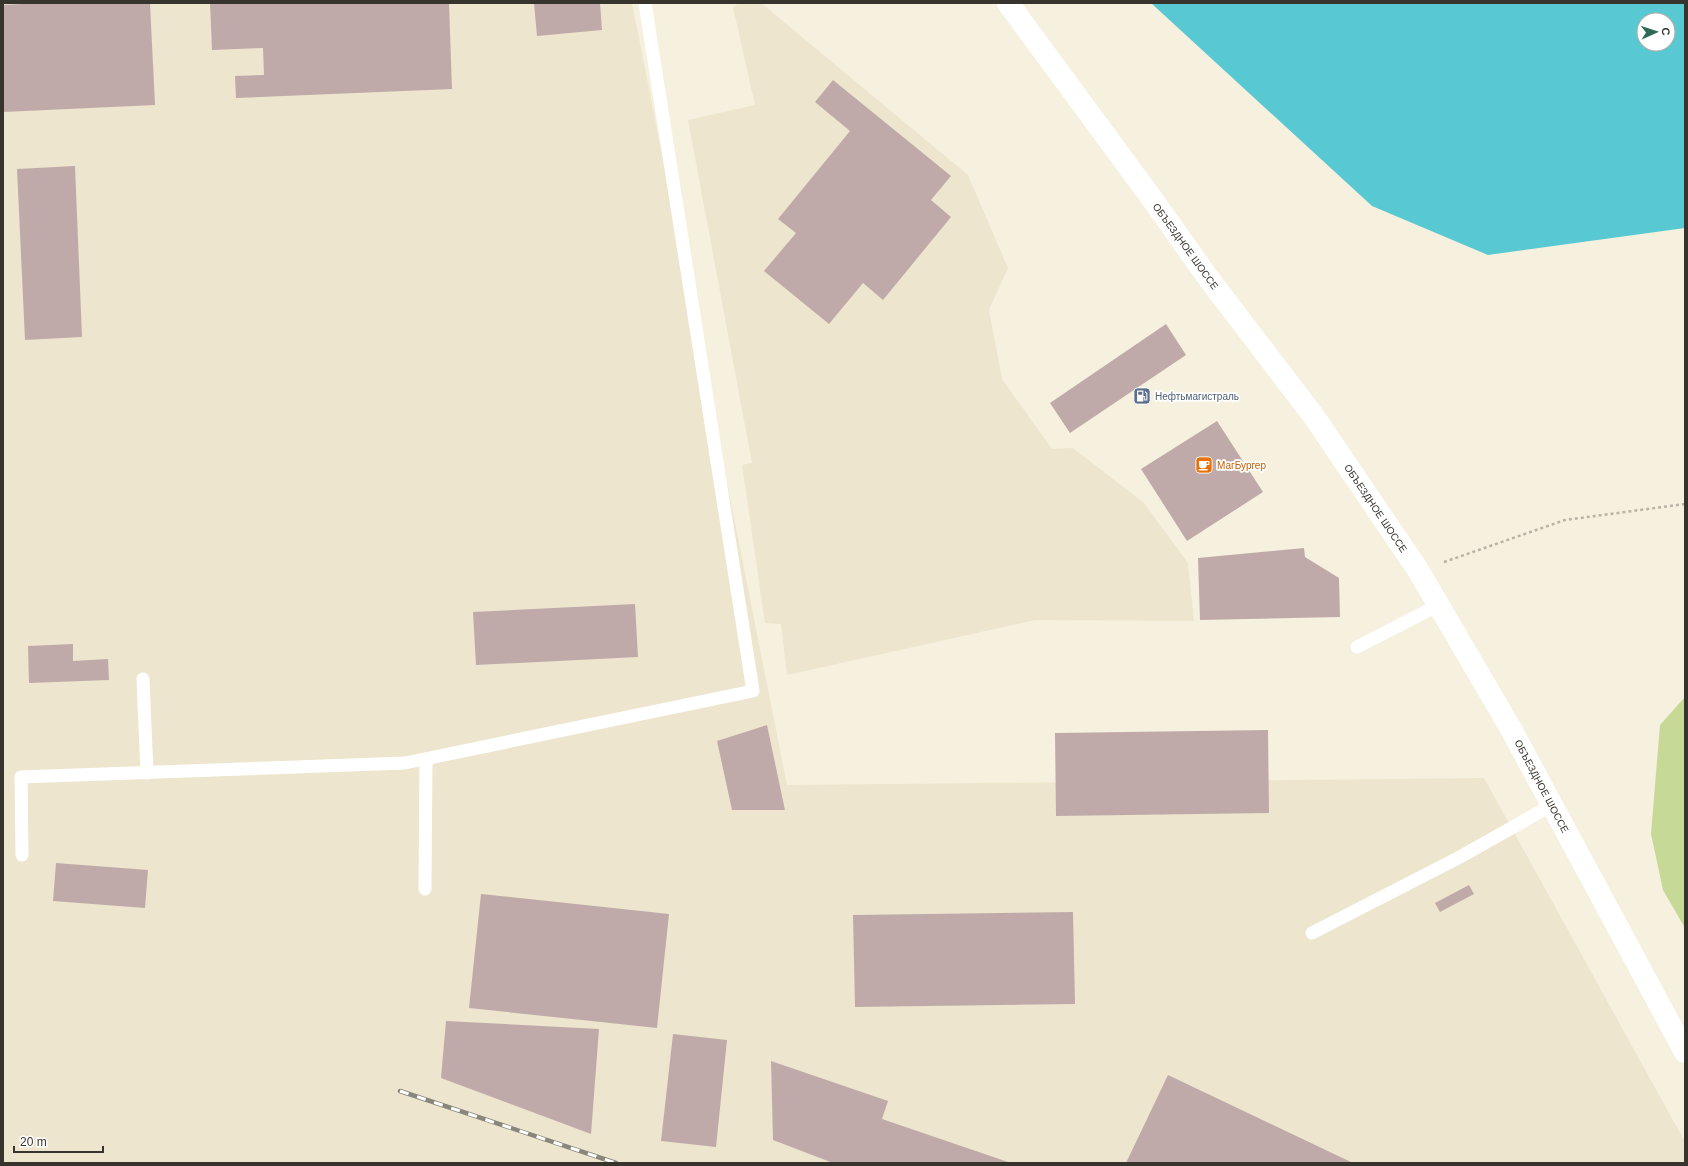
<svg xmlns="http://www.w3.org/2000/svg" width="1688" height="1166" font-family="Helvetica,sans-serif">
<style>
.built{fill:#ede5cd}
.green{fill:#c6d997}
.water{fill:#58c9d2;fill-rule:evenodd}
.building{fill:#bfaaa9}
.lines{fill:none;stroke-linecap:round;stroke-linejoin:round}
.path{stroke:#b8b3a5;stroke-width:2.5;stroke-dasharray:3 3;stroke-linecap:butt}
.lane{stroke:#fff;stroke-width:13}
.primary{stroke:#fff;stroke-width:22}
.rail-casing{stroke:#8a867b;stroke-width:4.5}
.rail{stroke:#fff;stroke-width:3;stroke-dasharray:9;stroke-linecap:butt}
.labels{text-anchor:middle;stroke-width:3.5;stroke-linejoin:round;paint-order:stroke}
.street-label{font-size:10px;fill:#36342d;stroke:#fff}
.service-label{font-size:10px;fill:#4e5e75;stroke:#fff;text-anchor:start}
.food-label{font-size:10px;fill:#c56008;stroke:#fff;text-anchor:start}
</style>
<rect width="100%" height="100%" fill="#f6f0de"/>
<path class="built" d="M3,3H632L787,785L1484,778L1685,1142V1163H3Z
M739,3H761L968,175L1008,268L989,310L1002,379L1052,449L1073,448L1144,503L1188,563L1194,621L1035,620L787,675L781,624L765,623L742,465L752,463L688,120L755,105L733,7Z"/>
<path class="green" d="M1685,697V928L1663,890L1651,834L1660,725Z"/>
<path class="water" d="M1151,3H1685V228L1488,255L1372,206ZM1644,20H1668V44H1644Z"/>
<path class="building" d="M39,3H150L155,105L3,112V5Z
M210,3H449L452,89L236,98L235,76L264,75L263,48L212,50Z
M534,3H600L602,30L537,36Z
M833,80L951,176L931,200L951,217L883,300L863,283L829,324L764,271L796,233L778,219L850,131L815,102Z
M75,166L82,337L25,340L17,169Z
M1166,324L1186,355L1070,433L1050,403Z
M1217,421L1263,492L1187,541L1141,469Z
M1304,548L1305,557L1339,578L1340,617L1200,620L1198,558Z
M635,604L638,657L476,665L473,612Z
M73,644V661L108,659L109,680L29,683L28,646Z
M767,725L785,810H732L717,741Z
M1268,730L1269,813L1056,816L1055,733Z
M56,863L148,870L145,908L53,901Z
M1469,885L1474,894L1440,912L1435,903Z
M481,894L669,914L657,1028L469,1008Z
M1073,912L1075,1004L855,1007L853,915Z
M446,1021L599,1029L591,1134L441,1078Z
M673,1034L727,1040L716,1147L661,1141Z
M771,1061L888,1101L882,1119L1011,1163H833L773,1140Z
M1168,1075L1353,1163H1126Z"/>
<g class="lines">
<path class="path" d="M1444,562L1565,520L1685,504"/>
<path class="lane" d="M1357,647L1439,605
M143,679L147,773
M22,855L21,777L405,763L753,691L645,3
M425,889L426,759
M1312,933L1460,857L1552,805"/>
<path class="primary" d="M1008,3L1150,196L1209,279L1315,418L1418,570L1511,729L1685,1052"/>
<g class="rail-casing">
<path id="rail" d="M400,1091L616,1163"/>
</g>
<use href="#rail" class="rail"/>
</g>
<defs>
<g id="fuel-square" transform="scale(0.9)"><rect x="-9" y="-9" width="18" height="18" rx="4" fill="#5c6f8a" stroke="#fff"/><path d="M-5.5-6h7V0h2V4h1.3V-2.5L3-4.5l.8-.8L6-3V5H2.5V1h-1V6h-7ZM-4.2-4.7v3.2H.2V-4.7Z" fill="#fff"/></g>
<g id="cafe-square" transform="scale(0.9)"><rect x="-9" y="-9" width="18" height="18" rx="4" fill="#e8710a" stroke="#fff"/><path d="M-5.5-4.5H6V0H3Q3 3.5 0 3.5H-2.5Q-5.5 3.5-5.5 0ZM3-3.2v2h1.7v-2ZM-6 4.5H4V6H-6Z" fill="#fff"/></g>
</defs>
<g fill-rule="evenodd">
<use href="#fuel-square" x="1142" y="396"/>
<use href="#cafe-square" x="1204" y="465"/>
</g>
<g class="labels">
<g class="street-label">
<text transform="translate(1186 246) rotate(54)" y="4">ОБЪЕЗДНОЕ ШОССЕ</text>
<text transform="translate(1376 508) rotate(56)" y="4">ОБЪЕЗДНОЕ ШОССЕ</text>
<text transform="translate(1542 786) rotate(62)" y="4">ОБЪЕЗДНОЕ ШОССЕ</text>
</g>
<g class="service-label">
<text x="1155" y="400">Нефтьмагистраль</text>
</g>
<g class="food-label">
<text x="1217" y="469">МагБургер</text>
</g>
</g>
<rect width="1688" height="1166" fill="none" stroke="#36342d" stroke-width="8"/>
<g transform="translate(1656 32) rotate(87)"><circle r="19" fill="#ffffff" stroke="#afaeab"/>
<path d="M0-3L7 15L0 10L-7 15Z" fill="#2f6a54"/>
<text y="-6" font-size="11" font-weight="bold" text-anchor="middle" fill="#36342d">С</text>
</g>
<path d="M14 1146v6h89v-6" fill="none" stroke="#36342d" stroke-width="2"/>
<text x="20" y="1146" font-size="12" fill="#36342d" stroke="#ffffff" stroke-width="3" paint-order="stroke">20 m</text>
</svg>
